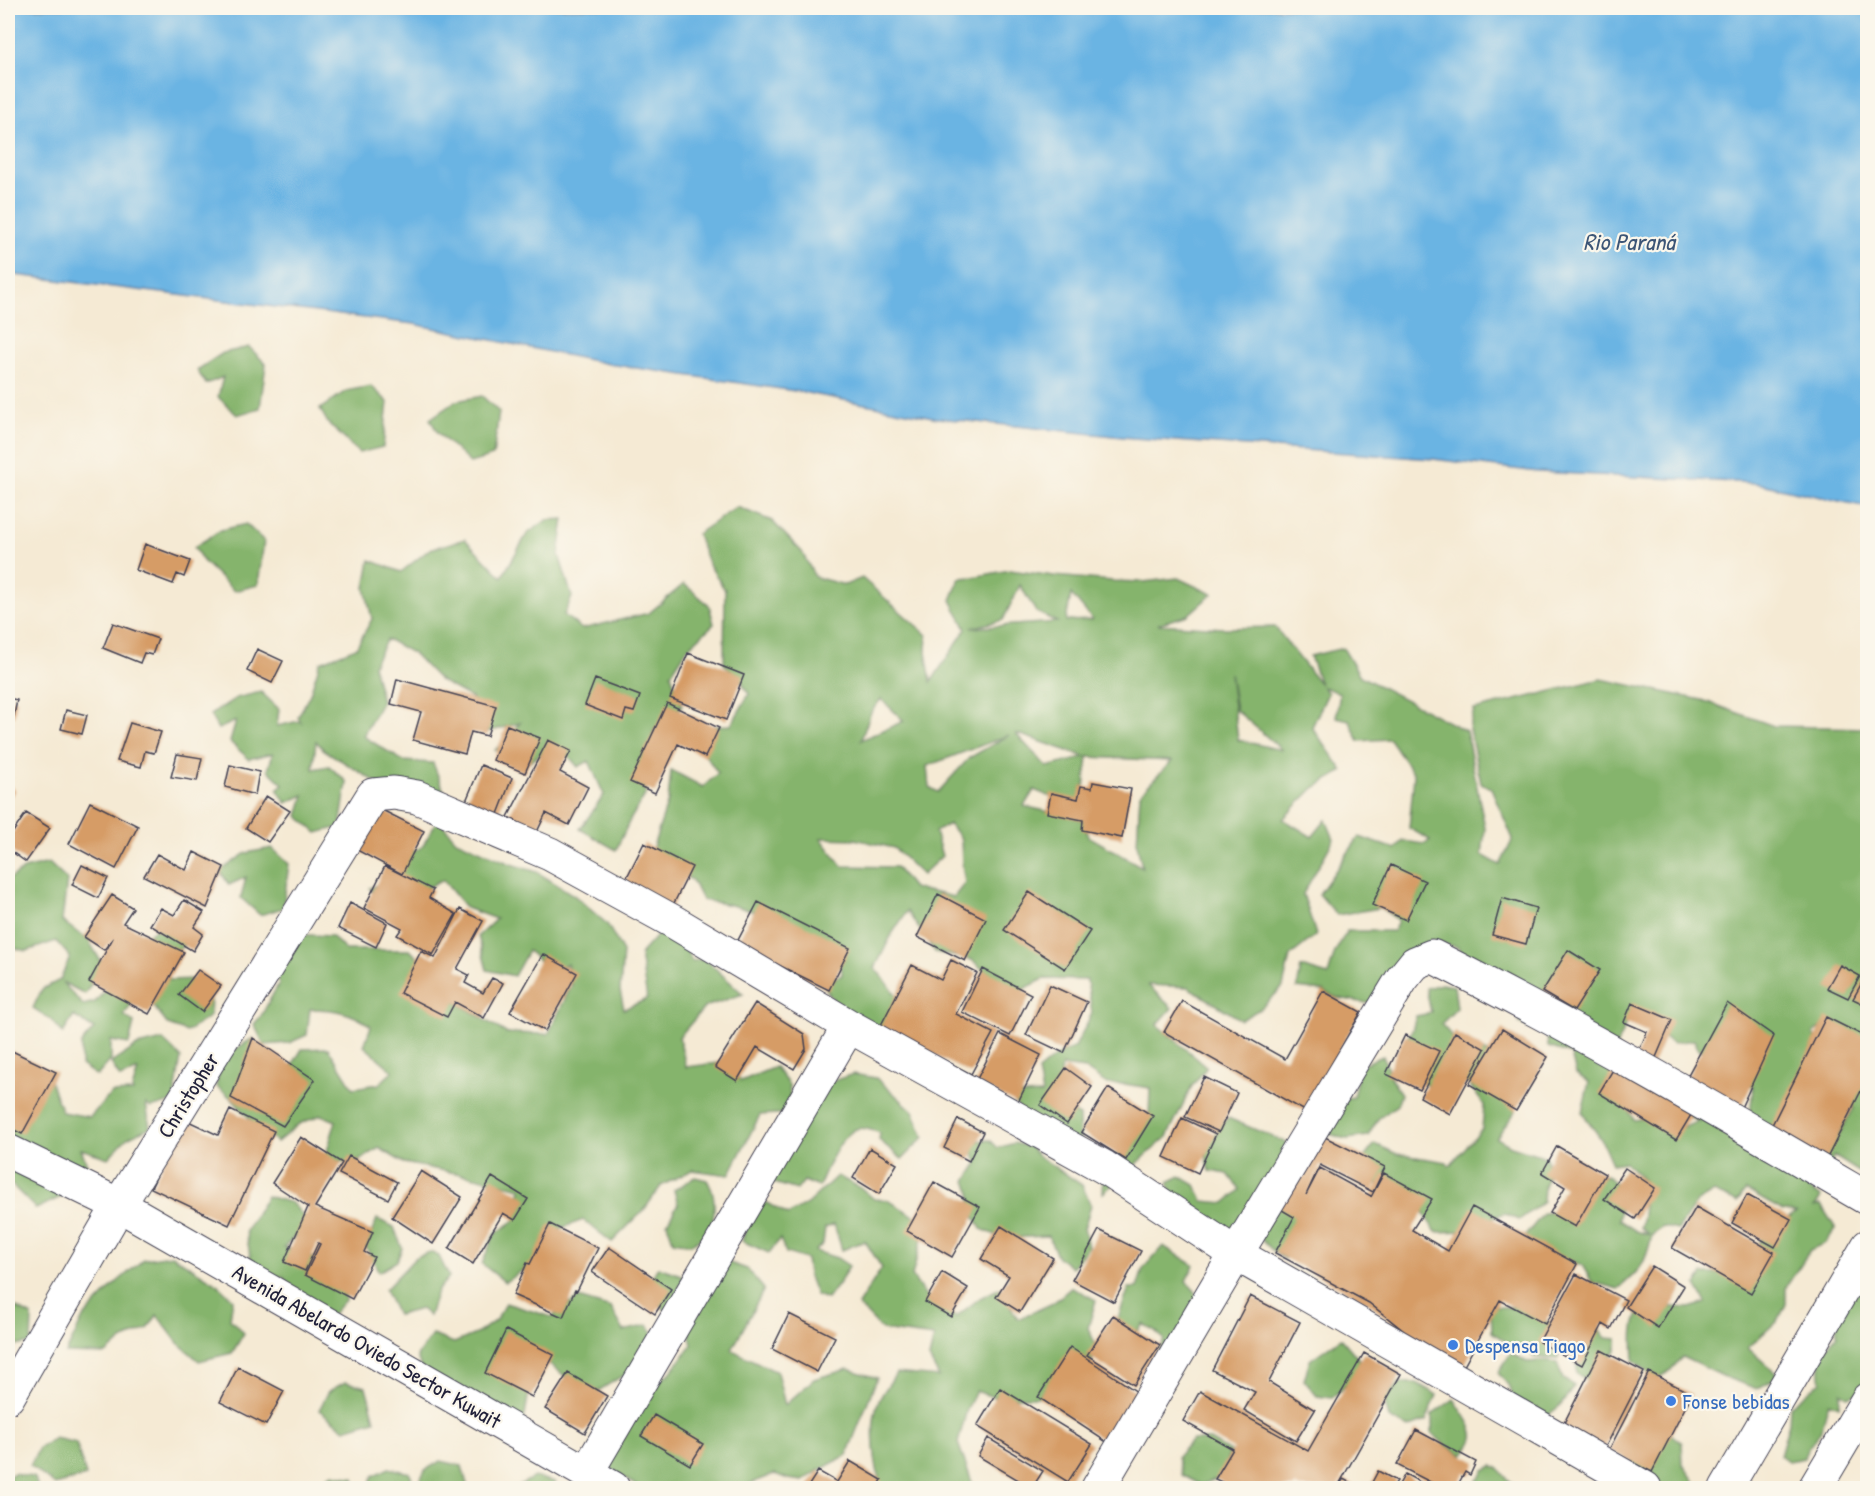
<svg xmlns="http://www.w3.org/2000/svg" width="1875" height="1496" font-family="'Patrick Hand',sans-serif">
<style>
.forest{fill:#85b46c;stroke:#546b54;stroke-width:1.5;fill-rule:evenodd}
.water{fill:#6bb4e3;stroke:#466b8f;stroke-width:1.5}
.building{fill:#d69c66}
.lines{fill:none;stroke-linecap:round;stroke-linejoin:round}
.street-casing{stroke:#424052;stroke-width:35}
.street{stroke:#fff;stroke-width:33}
.shop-dot{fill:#3f7fe0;stroke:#fbf7ec;stroke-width:2}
.labels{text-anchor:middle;stroke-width:4.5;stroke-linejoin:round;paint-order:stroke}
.street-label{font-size:22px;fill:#22223b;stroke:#fbf7ec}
.shop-label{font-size:22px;fill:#366cbe;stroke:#fbf7ec;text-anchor:start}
.water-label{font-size:24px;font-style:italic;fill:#3c5576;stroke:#fbf7ec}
</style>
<rect width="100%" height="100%" fill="#fbf7ec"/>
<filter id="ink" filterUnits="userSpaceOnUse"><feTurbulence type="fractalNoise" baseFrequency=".0167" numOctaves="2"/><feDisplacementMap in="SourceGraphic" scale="12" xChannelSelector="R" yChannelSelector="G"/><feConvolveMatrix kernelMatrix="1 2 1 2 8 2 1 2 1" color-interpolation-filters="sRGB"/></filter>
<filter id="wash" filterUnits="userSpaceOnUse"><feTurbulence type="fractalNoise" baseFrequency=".008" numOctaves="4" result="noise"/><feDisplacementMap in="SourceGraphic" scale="24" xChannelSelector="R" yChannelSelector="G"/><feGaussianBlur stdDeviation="1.35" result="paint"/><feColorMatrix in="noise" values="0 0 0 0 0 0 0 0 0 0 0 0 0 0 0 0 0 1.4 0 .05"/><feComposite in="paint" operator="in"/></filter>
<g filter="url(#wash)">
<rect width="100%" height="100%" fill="#f5ead4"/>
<path class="forest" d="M249,347L266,364L260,408L237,415L218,397L223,377L206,384L197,370L223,353Z
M371,386L388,402L383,447L359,453L328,423L320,409L346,391Z
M482,396L499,412L493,456L470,463L438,433L430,419L456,401Z
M737,507L772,521L802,552L815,577L845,585L862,578L927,635L926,651L931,682L966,629L951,600L960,578L973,577L1010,570L1054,576L1113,581L1143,582L1178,578L1212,594L1188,615L1158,624L1224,628L1275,627L1320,684L1310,656L1343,648L1360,676L1466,731L1485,828L1482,855L1500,865L1513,839L1491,788L1481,783L1469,729L1474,710L1601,679L1702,700L1774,726L1867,728V1045L1830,1021L1814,1033L1824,1059L1867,1081V1170L1859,1172L1834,1156L1828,1177L1798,1173L1829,1148L1840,1133L1854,1108L1807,1078L1773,1140L1750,1116L1753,1086L1739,1078L1717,1051L1699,1050L1694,1040L1673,1043L1657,1033L1632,1008L1617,1045L1614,1086L1634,1120L1671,1114L1685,1127L1698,1121L1683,1114L1724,1094L1739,1145L1821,1197L1816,1205L1813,1207L1821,1205L1836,1229L1825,1243L1810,1250L1786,1287V1304L1779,1319L1748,1348L1779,1376L1757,1389L1727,1378L1682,1357L1670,1371L1656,1379L1634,1361C1633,1338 1631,1327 1642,1305L1689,1308L1706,1303L1696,1285L1703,1274H1739L1751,1262L1763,1234L1780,1225L1796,1212L1783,1211L1746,1190L1737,1202L1714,1192L1697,1202L1678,1230L1663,1227L1652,1235C1645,1266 1641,1269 1618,1289L1592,1282L1582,1265L1520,1242L1544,1213L1569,1210L1592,1184L1606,1175L1622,1189L1619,1220L1636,1231L1650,1235L1641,1228L1647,1184L1625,1162L1612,1164L1601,1139L1582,1112L1589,1082L1576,1074L1571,1054L1548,1047L1547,1034L1519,1023L1528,1006L1477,969L1457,947L1431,941L1378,1005L1338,998L1323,991L1297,988L1301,967L1328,975L1335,952L1347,931H1394L1398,920L1380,908L1337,915L1319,894L1359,837L1395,849L1403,841L1425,844L1430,840L1409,828L1414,774L1389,739L1359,741L1349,720L1336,717L1340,693L1323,687L1328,693L1312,727L1343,771L1314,788L1283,819L1312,837L1326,820L1334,839L1303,894L1316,935L1290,956L1283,987L1260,1009L1241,1020L1188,987L1148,985L1172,1008L1157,1025L1207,1067L1192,1086L1167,1137L1103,1193L1104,1167L1134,1139L1149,1116L1150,1088L1124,1084H1107L1085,1069L1062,1066L1057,1105L1079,1116L1080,1153L1052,1158L1039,1143L1011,1096L1042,1094L1038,1071L1056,1056L1075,1047L1092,1013L1087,980L1044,979L1014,994L997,982L972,960L935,952L907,911L892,934L875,968L898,997L888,1032L849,1026L823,984L842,975L840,948L757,912L731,905L702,900L692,880L650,856L668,801L671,770L703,787L718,773L700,748L712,726L731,725L749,694L740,679L724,664L725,590L708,563L697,534ZM1020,585L1036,612L1057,622L971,628L1003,620ZM1071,594L1092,619V620L1066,621ZM1230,673L1236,710L1282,750L1238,740ZM881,699L904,721L861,740L871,712ZM1015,733L1086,757L1047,767ZM1009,735L969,758L938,792L929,787L927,766ZM1088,757L1172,761L1140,794L1137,844L1142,867L1088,836L1083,820L1024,806L1034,790L1061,801H1083ZM949,824L961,839L962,864L965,883L954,897L913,888L896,867L842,866L821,838L855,839L894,848L922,875L942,856L935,832Z
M564,519L559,555L572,597L564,615L582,629L649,613L684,584L709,605L714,624L687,649L671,674L682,706L654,729L646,761L635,776L647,792L630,820L616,850L580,829L604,795L589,761L578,767L560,746L548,748L523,767L495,750L520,723L487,732L473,699L439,680L414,654L387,639L373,665L382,701L363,736L403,761L433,763L448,802L379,784L324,750L316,741L313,769L329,766L347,782L340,827L317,833L298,816L304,795L286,803L277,789L283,784L268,770L273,753L249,759L230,742L236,721L218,729L210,715L236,698L261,692L279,709L277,726L299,721L301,722L298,717L310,694L320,662L356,648L372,619L365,588L370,560L401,572L430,549L465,539L502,577L527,534L547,520Z
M246,524L264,541L258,585L234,591L203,561L194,547L221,530Z
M438,819L456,840L508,863L537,872L575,896L607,924L623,952L620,991L624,1009L647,999L640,954L660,932L676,929L692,961L705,959L743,994L705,1007L679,1037L686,1067L727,1062L741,1081L775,1067L789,1085L792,1113L760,1115L729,1175L692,1170L661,1186L644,1210L612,1242L583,1220L551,1232L535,1262L505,1282L482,1264L494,1235L515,1220L521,1188L471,1176L404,1163L379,1148L353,1165L325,1157L336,1121L321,1115L299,1124L277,1142L258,1128L231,1098L216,1086L222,1058L253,1038L287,1074L302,1049L328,1048L353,1088L379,1084L393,1071L364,1046L371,1026C351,1012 334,1009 310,1009L307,1035L289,1043L264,1045L254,1024L261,1016L279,983L269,953L287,934L332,936L345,950H410L429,969L451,999L506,1033L548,1034L572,985L567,964L550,970L528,951L514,976L487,970L478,936L496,919L466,908L443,880L413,895L377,900L370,888L398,875L409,854L422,847Z
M272,848L289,864L283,908L260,915L241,898L246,877L229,885L220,871L246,853Z
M49,863L67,880L62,921L89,941L103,965L85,994L62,982L83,1005L95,1002L116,978L141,939L158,928L187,942L168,960L169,980L195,979L211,998L210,1016L187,1032L168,1025L154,1007L138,995L124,1015L134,1023L129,1044L111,1041V1060L97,1076L81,1065V1044L94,1029L74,1016L63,1033L50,1019L33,1008L42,989L60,980L70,957L56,941L27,951L8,947V880L24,869Z
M1441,984L1454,986L1457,1008L1441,1024L1457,1042L1487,1053L1485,1074L1517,1090L1516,1111L1496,1138L1511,1146L1546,1157L1549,1173L1544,1186L1543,1202L1519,1220L1504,1213L1467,1231L1436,1232L1421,1210L1385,1197L1362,1160L1375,1144L1397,1154L1447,1162L1449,1166L1482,1129L1484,1105L1469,1084L1439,1082L1427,1085L1402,1064V1045L1412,1031L1416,1016L1431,1013L1426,988Z
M163,1040L181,1057L174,1101L151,1108L146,1104L150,1127L127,1138L108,1158L81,1149L91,1174L67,1194L36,1209L8,1181V1109L9,1107L8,1103V1058H22L50,1081L62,1112L90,1117L112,1093L133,1092L132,1090L138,1070L120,1078L111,1063L137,1046Z
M1383,1056L1390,1077L1401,1094L1397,1105L1378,1119L1368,1136L1347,1139L1311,1129L1329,1101L1353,1097L1360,1065Z
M853,1074L876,1078L892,1092L913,1111L924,1137L902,1159L879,1140L880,1133C873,1131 863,1126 856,1129C840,1136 825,1171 819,1187L804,1181L797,1190L771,1182L827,1083Z
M1228,1118L1287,1143L1309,1208L1312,1238L1284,1259L1275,1253L1256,1234L1212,1240L1179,1216L1168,1182L1180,1176L1195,1185L1203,1201L1225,1203L1240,1190L1228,1174L1210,1171L1204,1148Z
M990,1140L998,1148L1014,1143L1030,1147L1038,1156L1082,1185L1091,1206L1084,1228L1088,1247L1072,1268L1058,1257L1048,1236L1003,1238L981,1229L971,1210V1193L966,1181L978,1163L971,1149L973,1141Z
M837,1176L861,1188L874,1199L888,1200L926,1223L912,1276L924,1294L956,1317L980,1298L1000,1288L1018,1319L1053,1303L1072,1287L1096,1300L1088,1328L1096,1345L1090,1370L1061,1368L1038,1397H993L976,1391L967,1409L958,1443L973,1485L976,1488H881C875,1464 870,1435 876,1409C878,1397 890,1384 896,1373L939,1377L929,1358L934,1337L882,1330L858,1305L882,1268L865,1241L842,1250L834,1224L825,1228L823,1244L815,1251L837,1258L849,1266L841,1280L827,1299L816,1295L808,1274L806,1259L786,1253L780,1239L769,1253L742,1241L750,1216L765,1202L788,1215L807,1204Z
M695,1177L707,1180C718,1197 714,1214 711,1233L691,1244L673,1241L667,1223L678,1204L674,1190Z
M267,1196L292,1203L309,1223L284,1247L327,1263L346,1299L324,1324L291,1295L283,1276L275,1281L251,1262L246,1231Z
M377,1219L394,1227L402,1248L397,1261L379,1272L366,1247Z
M1163,1246L1194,1265L1186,1281L1195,1291L1205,1317L1146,1386C1141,1365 1158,1360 1164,1339L1154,1330L1143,1324L1138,1331L1116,1324L1129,1288H1137L1143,1269Z
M430,1252L439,1256L449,1277L437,1291L429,1316L421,1309L397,1315L385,1290L416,1257Z
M172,1255L216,1283L233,1299L230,1319L244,1333L232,1353L199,1361L178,1343L157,1315L148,1329L122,1340L106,1354L66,1353L83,1318L116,1283L144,1259Z
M718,1259L747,1269L764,1289L732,1350L777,1372L785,1405L814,1379L848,1369L877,1378L847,1455L818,1471L803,1481L788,1479L775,1474L739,1488H640L610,1468L614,1445L641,1392L670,1373L692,1345L686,1319Z
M658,1267L684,1276L669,1314L652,1298L650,1281Z
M1867,1287V1383L1862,1392L1847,1396L1841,1392L1839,1406L1829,1402C1825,1412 1825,1419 1822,1427C1818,1439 1806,1446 1804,1458L1788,1461L1780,1455L1789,1423L1790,1406L1821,1381C1816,1362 1825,1349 1837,1335L1836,1320L1856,1291L1865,1292Z
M578,1298L611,1308L624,1331L648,1325L660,1343L641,1381L622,1376L595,1393L570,1380L546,1361L530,1386L523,1426L423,1374L417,1356L432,1335L454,1343L478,1333L497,1319L505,1303L552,1317Z
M11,1305L32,1316L31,1343L15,1346L8,1352V1306Z
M1491,1307H1520L1541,1313L1553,1329L1560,1345L1558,1359L1533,1357L1531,1346L1515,1348L1492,1332Z
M1592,1321L1606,1338L1617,1339V1348L1614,1353L1602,1362L1588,1380L1577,1374L1576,1348Z
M1341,1338L1357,1357L1363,1369L1332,1398L1317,1396L1304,1380L1310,1360Z
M1511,1353L1527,1362L1542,1361L1557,1363L1563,1379L1574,1386L1561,1405L1548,1415L1520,1413L1508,1385L1498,1373Z
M345,1382L366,1387L375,1420L345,1429L319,1410L329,1391Z
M1399,1383H1417L1437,1395L1426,1421L1408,1428L1389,1418L1384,1400Z
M1454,1399C1460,1409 1476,1429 1473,1438C1472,1444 1466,1450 1463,1455L1445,1445L1432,1433V1415Z
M1668,1432L1682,1443L1683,1465L1695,1482L1688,1488H1636L1627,1465Z
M55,1438L76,1443L86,1476L55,1485L30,1466L39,1448Z
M1192,1440H1210L1230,1452L1219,1478L1201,1485L1182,1475L1177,1457Z
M441,1461L462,1466L468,1488H416L425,1470Z
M1492,1466L1499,1468C1503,1477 1511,1480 1516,1488H1472C1473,1480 1481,1478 1484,1470Z
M389,1468L410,1473L415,1488H368L373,1476Z
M14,1473L35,1478L38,1488H8V1477Z
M333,1474L354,1478L357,1488H314L317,1483Z
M534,1477L555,1482L557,1488H517L518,1486Z"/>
<path class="water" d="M8,8H1867V507L1756,483L1538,472L1433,459L1133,438L938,418L802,392L609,364L414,324L8,274Z"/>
<g id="blocks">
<path class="building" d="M145,544L190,561L184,577L177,574L173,584L136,570Z
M113,623L158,639L152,655L144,653L140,663L103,648Z
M257,649L283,661L272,683L247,671Z
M688,653L744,675L726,720L670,698Z
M397,679L496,706L487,736L471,732L465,754L413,740L421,712L391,704Z
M595,679L640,696L634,712L626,710L623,720L585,705Z
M8,698L17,700L14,716L8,715Z
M667,703L719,728L705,757L678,744L655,793L630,782Z
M66,710L87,715L82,734L61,729Z
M130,723L161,732L154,753L145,751L141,767L117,761Z
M507,725L540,738L525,773L493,760Z
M548,740L571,751L560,772L588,787L569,825L546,813L537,832L508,817Z
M177,754L202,758L197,781L171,777Z
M230,765L259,772L255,795L225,787Z
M481,765L512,778L498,814L466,801Z
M1093,782L1131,789L1122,838L1082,830L1083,820L1047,813L1051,793L1078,799L1081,786L1092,788Z
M8,784L15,790L8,801Z
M266,796L290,811L268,842L246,828Z
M90,802L138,826L116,869L69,844Z
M376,807L424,831L402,874L355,849Z
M26,813L50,828L26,862L8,849V832L11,835Z
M644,843L692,867L671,909L623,885Z
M194,852L224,867L207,908L144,876L157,854L186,870Z
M82,865L108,878L98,898L72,885Z
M1391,865L1425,881L1406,920L1372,905Z
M385,866L433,890L429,898L456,914L433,955L397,935L402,928L364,908Z
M1029,892L1090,931L1065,969L1004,930Z
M938,894L986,919L965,961L917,937Z
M112,895L133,908L123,923L184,952L149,1014L89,982L113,938L104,950L84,937Z
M1502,898L1536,908L1526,944L1492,935Z
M184,900L204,912L194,927L203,934L193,951L150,925L161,908L174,915Z
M758,902L850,948L829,990L736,944Z
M350,903L387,923L376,947L338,928Z
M460,909L483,921L457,969L469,975L465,983L483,993L492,978L503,983L484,1018L455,1002L447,1017L400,993L421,951L435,958Z
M1568,950L1600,970L1574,1011L1542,992Z
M543,954L577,973L545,1031L510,1012Z
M951,960L977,973L956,1014L993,1033L971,1074L880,1027L912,965L941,980Z
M1840,965L1860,976L1848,998L1827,988Z
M983,969L1031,994L1010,1036L962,1012Z
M198,970L221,986L202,1012L179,995Z
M1868,972V1006L1853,999Z
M1050,985L1087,1002L1064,1053L1026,1035Z
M1323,991L1361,1012L1305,1111L1164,1032L1182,1001L1285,1059Z
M755,1003L804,1034L806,1049L794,1069L757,1047L737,1081L715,1067Z
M1632,1003L1672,1020L1651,1069L1634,1062L1647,1032L1624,1022Z
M1727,1003L1774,1036L1739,1112L1683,1084Z
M1826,1017L1868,1038V1077L1826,1160L1769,1131Z
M1502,1029L1548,1057L1516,1111L1469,1084Z
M1455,1032L1485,1049L1450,1114L1420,1097Z
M1000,1034L1041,1055L1017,1104L975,1083Z
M1405,1035L1439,1051L1420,1090L1386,1074Z
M253,1038L315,1080L283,1126L231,1098Z
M8,1049L56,1072L22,1134L8,1127Z
M1620,1058L1697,1105L1676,1140L1599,1093Z
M1066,1068L1092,1087L1067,1124L1040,1105Z
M1204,1077L1237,1093L1219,1132L1185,1117Z
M1108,1088L1153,1116L1126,1160L1081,1132Z
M230,1110L274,1131L229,1225L151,1188L184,1119L218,1135Z
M1182,1118L1216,1134L1198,1173L1164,1157Z
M958,1119L983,1132L969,1161L944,1148Z
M1315,1132L1385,1167L1373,1192L1320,1165L1306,1195L1320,1168L1371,1196V1197L1384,1173L1432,1199L1412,1230L1448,1251L1472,1207L1577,1264L1545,1324L1500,1300L1464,1366L1414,1339L1369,1303L1275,1253L1294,1217L1270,1203Z
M301,1137L342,1163L315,1207L373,1232L364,1252L374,1257L352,1299L305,1275L320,1244L318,1243L305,1271L284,1262L308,1207L272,1183Z
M1557,1146L1605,1174L1575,1227L1550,1213L1565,1187L1542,1173Z
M870,1148L897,1164L879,1194L853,1178Z
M349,1156L397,1182L388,1199L339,1174Z
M1625,1168L1655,1188L1635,1219L1604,1199Z
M421,1171L462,1197L433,1244L392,1217Z
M492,1177L528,1199L515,1220L503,1213L473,1264L449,1249Z
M934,1182L980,1207L952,1257L907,1231Z
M1747,1195L1791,1219L1775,1247L1732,1223Z
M1696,1207L1774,1252L1751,1293L1672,1248Z
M550,1224L598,1248L577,1291L575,1290L563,1317L513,1295L527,1263L530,1264Z
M1001,1226L1053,1258L1020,1312L996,1297L1009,1276L981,1259Z
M1099,1230L1141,1251L1114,1302L1072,1280Z
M609,1247L671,1289L655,1314L592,1272Z
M1652,1266L1684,1286L1658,1328L1626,1307Z
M942,1272L968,1288L951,1317L925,1302Z
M1576,1274L1626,1300L1611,1329L1603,1324L1582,1365L1539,1342Z
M1250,1296L1300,1322L1269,1382L1315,1410L1296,1441L1244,1410L1255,1392L1212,1370Z
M789,1314L835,1337L817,1372L772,1349Z
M1113,1315L1160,1345L1134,1385L1087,1355Z
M506,1330L554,1355L532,1397L485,1373Z
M1070,1347L1140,1394L1108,1443L1038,1397Z
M1601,1350L1644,1372L1604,1450L1561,1429Z
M1364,1353L1401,1374L1337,1488H1301L1295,1486L1293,1488H1221L1224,1483L1215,1479L1233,1449L1183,1421L1200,1391L1308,1451Z
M238,1367L284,1391L266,1425L220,1402Z
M1649,1372L1692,1394L1652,1472L1609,1450Z
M568,1373L607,1396L585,1433L545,1409Z
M1000,1388L1092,1444L1068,1482L977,1426Z
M654,1415L703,1444L690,1465L641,1436Z
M1416,1430L1476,1462L1470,1475L1465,1472L1456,1488H1442L1397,1465Z
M988,1438L1043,1471L1032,1488L978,1456Z
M850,1461L882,1480L877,1488H807L818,1471L837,1482Z
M1378,1471L1397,1481L1392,1488H1369Z
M1405,1474L1431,1488H1397Z
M1343,1479L1361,1488H1339Z"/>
</g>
</g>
<g filter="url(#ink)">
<use href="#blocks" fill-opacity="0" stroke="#424052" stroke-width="1.5"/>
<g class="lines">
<g class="street-casing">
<path id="street" d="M8,1151L119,1205L613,1488
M8,1397L119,1205L373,795L394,793L417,797L550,854L674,922L849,1026L1104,1167L1236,1254L1645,1488
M587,1472L849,1026
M1098,1488L1236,1254L1402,979L1415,963L1432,956C1581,1031 1724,1115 1868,1199
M1726,1488L1868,1246
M1815,1488L1868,1399"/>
</g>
<use href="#street" class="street"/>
</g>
</g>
<g class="shop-dot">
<circle cx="1453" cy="1345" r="6"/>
<circle cx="1671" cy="1401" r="6"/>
</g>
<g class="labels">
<g class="street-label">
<text transform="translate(188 1095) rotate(-58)" y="8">Christopher</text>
<text transform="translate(367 1346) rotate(30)" y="8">Avenida Abelardo Oviedo Sector Kuwait</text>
</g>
<g class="shop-label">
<text x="1465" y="1353">Despensa Tiago</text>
<text x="1683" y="1409">Fonse bebidas</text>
</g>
<g class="water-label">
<text x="1629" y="250">Rio Paraná</text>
</g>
</g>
<rect width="1875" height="1496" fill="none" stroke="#fbf7ec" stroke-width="30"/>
</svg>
